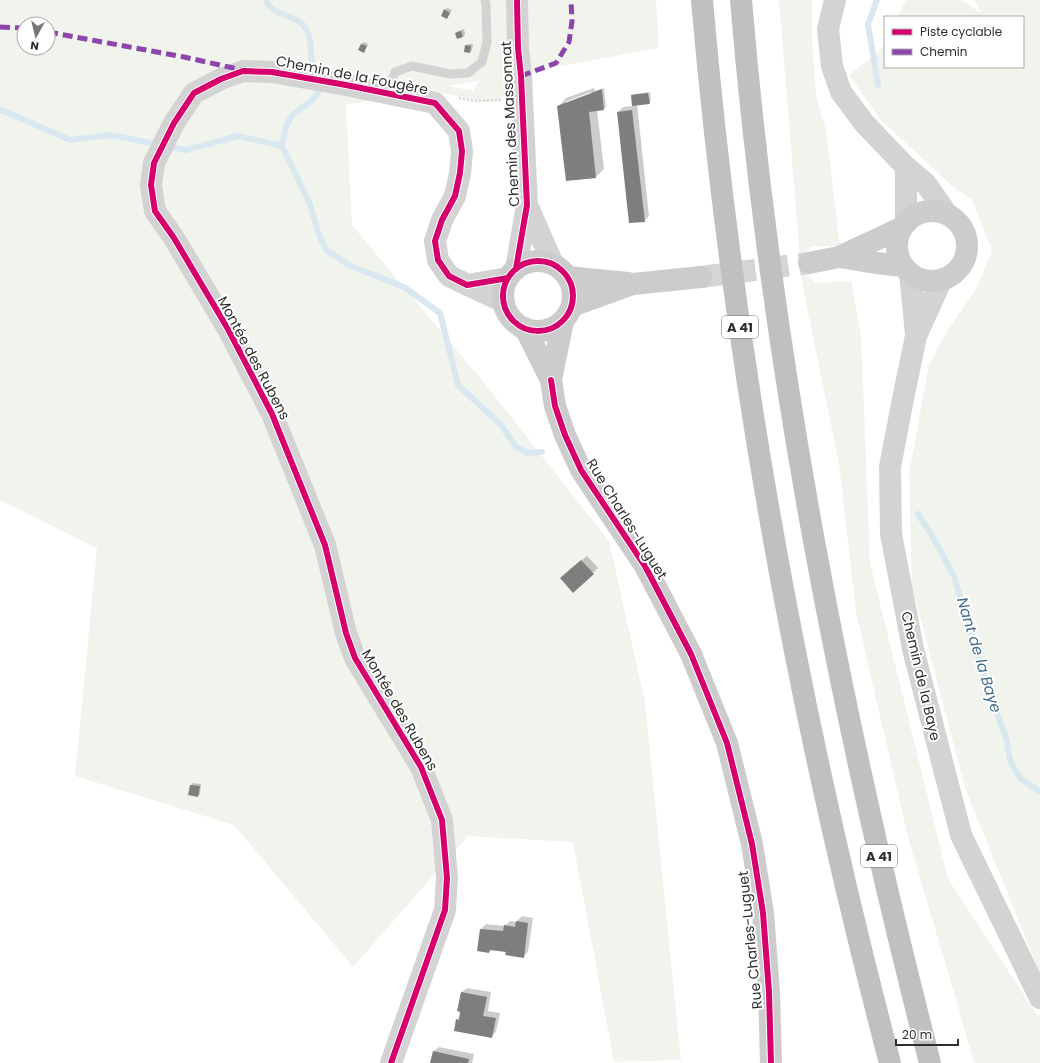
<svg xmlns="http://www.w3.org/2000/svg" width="1040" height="1063" font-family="Poppins,sans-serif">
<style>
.green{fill:#f0f4ec;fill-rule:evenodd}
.shadow{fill:#0003;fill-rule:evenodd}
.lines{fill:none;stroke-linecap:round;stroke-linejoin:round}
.stream{stroke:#d9e7f0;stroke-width:6}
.building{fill:#7e7e7e}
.secondary-tunnel{stroke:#d5d5d5;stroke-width:22;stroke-dasharray:22 11;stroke-linecap:butt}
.path{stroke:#d3d3d3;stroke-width:2.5;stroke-dasharray:2 2;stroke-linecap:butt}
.service{stroke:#d3d3d3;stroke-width:9}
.tertiary{stroke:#d3d3d3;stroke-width:22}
.secondary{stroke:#ccc;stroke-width:22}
.motorway{stroke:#c0c0c0;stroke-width:22}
.quiet{stroke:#8e44ad;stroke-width:5;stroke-dasharray:10 5;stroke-linecap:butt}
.cycleway-casing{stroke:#fff;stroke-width:8}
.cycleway{stroke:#d6006c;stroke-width:6}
.labels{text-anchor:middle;stroke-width:4;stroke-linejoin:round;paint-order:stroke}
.shield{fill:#fff;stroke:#6d6d6d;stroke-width:1}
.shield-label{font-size:13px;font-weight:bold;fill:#2e2e2e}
.street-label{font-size:14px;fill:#2e2e2e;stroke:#fff}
.water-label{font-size:15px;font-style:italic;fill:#406d8d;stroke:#fff}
</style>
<rect width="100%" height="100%" fill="#fff"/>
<path class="green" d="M0,0H656L659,48L511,75V85L500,101H484L424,90L346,105L352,225L486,385L609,541L645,702L681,1060L614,1062L573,842L468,836L353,967L234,825L75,776L97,548L0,500ZM24,24H48V48H24ZM480,80L473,91L448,86Z
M779,0H812V37L816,96L826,130L840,246H811L803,259L805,274L816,283L851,281L861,335L870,563L948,879L1039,1018L1040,1012V1063H974L954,992L909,841L856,612L839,464L802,283Z
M906,0H962L981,13L974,0H1040V974L965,788L912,586L909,473L929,365L947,331L976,289L992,251L972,200L953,187L881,120L849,75L880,51L885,41V67H1023V17H897Z"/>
<path class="shadow" d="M447,8L452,10L449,15L445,10Z
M464,29L465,34L463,37L456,33L458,31Z
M364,42L368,44L364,51L361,44Z
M468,44H473L472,50L470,52L466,46Z
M594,88L595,91L604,88L606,107L604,109L597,110L604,169L596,177L567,180L559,106L566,98ZM591,92L592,94L565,104V102Z
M650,92L651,101L649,103L637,104L649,216L644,221L618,112L623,107L633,106L632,96L634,94Z
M587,556L598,568L573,592L566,573Z
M193,783L201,784L200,794L198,796L191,785Z
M522,916L533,918L528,952L523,957L507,951L492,949L489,952L478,951L481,929L486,924L505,926L510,921L516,922Z
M467,988L491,992L488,1011L500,1013L496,1032L491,1037L457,1020L460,1016L462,992Z
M439,1047L474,1054L472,1063H431L434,1051Z"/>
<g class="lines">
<path class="stream" d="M266,0C272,16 294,14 304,26C315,40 307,60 316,74
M877,0L868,24L878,85
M0,111L2,110L70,140L111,135L186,150L238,136L282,146L310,204L318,232L326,250L351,266L404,287L440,313L458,385L501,425L516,447L528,453L542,452
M282,146C284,135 285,125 292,116C303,104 318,102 321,84
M918,514L931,534L954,576L987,686L1006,738L1010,759L1015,770L1021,779L1040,792"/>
</g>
<path class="building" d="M444,9L450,13L447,19L441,16Z
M461,31L463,37L457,39L455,33Z
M361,44L367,46L364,53L358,50Z
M465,45L471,46L470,53L464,52Z
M602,89L604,110L589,112L596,178L566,181L557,106Z
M648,93L650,104L632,106L631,95Z
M632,110L645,222L629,223L617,112Z
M581,560L594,574L573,593L560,578Z
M190,785L200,786L198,797L188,795Z
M516,921L528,923L524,958L505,955L506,952L490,950L489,953L477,951L480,929L503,931L504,925L515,927Z
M461,992L487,997L483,1016L496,1018L492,1038L454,1031L456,1019L459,1020L460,1012L457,1011Z
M433,1051L469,1059L468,1063H430Z"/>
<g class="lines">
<path class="secondary-tunnel" d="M701,277L809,263"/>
<path class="path" d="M459,98L476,101L502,100"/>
<path class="service" d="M387,93L395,72L412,66L450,74L468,73L482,62L487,42L486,5L485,0"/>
<path class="tertiary" d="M835,0L828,29L832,66L841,92L864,123L906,167L926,184L947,214
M527,205L553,264
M906,223V167
M516,269L527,205L521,76L518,48L517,0
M910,273L916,334
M942,279L916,336L903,399L890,467L891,534L913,649L961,835L1040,998
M467,285L508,278
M391,1063L445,910L447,878L442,820L421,767L355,658L346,633L325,545L272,414L228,329L174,238L155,211L151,185L154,163L174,123L194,93L221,79L243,71L272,72L346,85L435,103L459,131L462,151L460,173L455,196L442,220L435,241L438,260L449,276L504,302"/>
<path class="secondary" d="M897 246a35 35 0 1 1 70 0a35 35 0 1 1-70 0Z
M839,257L876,263L903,266
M503 296a35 35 0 1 1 70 0a35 35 0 1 1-70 0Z
M809,263L839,257L901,228
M568,277L628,283
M572,306L633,284L701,277
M525,328L551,380L555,406L565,435L581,470L645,566L691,654L727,743L752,844L763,913L769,992L771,1063
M551,380L563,321"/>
<path class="motorway" d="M702,0C733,359 798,714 890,1063
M741,0C771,360 840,714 930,1063"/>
<path class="quiet" d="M0,27L24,28
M48,32L184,57L242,70
M521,76L556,63L569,42L572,21L571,0"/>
<g class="cycleway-casing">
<path id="cycleway" d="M503 296a35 35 0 1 1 70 0a35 35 0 1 1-70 0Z
M516,269L527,205L521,76L518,48L517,0
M551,380L555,406L565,435L581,470L645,566L691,654L727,743L752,844L763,913L769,992L771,1063
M391,1063L445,910L447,878L442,820L421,767L355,658L346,633L325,545L272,414L228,329L174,238L155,211L151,185L154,163L174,123L194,93L221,79L243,71L272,72L346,85L435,103L459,131L462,151L460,173L455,196L442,220L435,241L438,260L449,276L467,285L508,278"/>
</g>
<use href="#cycleway" class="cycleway"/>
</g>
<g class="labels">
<g class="shield">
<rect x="722" y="316" width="36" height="22" rx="3"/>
<rect x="861" y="845" width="36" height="22" rx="3"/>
</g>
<g class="shield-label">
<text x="740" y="332">A 41</text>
<text x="879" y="861">A 41</text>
</g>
<g class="street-label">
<text transform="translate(352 75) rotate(11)" y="5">Chemin de la Fougère</text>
<text transform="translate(510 124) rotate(-93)" y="5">Chemin des Massonnat</text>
<text transform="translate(254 358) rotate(62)" y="5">Montée des Rubens</text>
<text transform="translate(627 519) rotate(58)" y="5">Rue Charles-Luguet</text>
<text transform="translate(921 676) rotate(77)" y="5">Chemin de la Baye</text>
<text transform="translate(400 710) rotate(60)" y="5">Montée des Rubens</text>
<text transform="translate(750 940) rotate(-96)" y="5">Rue Charles-Luguet</text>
</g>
<g class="water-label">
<text transform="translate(979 655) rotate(73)" y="5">Nant de la Baye</text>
</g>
</g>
<rect x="884" y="16" width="140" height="52" fill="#ffffff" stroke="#ababab"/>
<rect x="892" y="29" width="20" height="6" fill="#d6006c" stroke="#ababab"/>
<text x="920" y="36" font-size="12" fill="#2e2e2e">Piste cyclable</text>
<rect x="892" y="49" width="20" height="6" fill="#8e44ad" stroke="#ababab"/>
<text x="920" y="56" font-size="12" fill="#2e2e2e">Chemin</text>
<g transform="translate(36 36) rotate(188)"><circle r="19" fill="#ffffff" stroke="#ababab"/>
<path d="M0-3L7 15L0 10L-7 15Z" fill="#777777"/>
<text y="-6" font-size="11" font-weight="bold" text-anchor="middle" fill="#2e2e2e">N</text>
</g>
<path d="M896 1039v6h62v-6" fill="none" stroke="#2e2e2e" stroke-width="2"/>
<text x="902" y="1039" font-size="12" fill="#2e2e2e" stroke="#ffffff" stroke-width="3" paint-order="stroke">20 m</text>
</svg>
